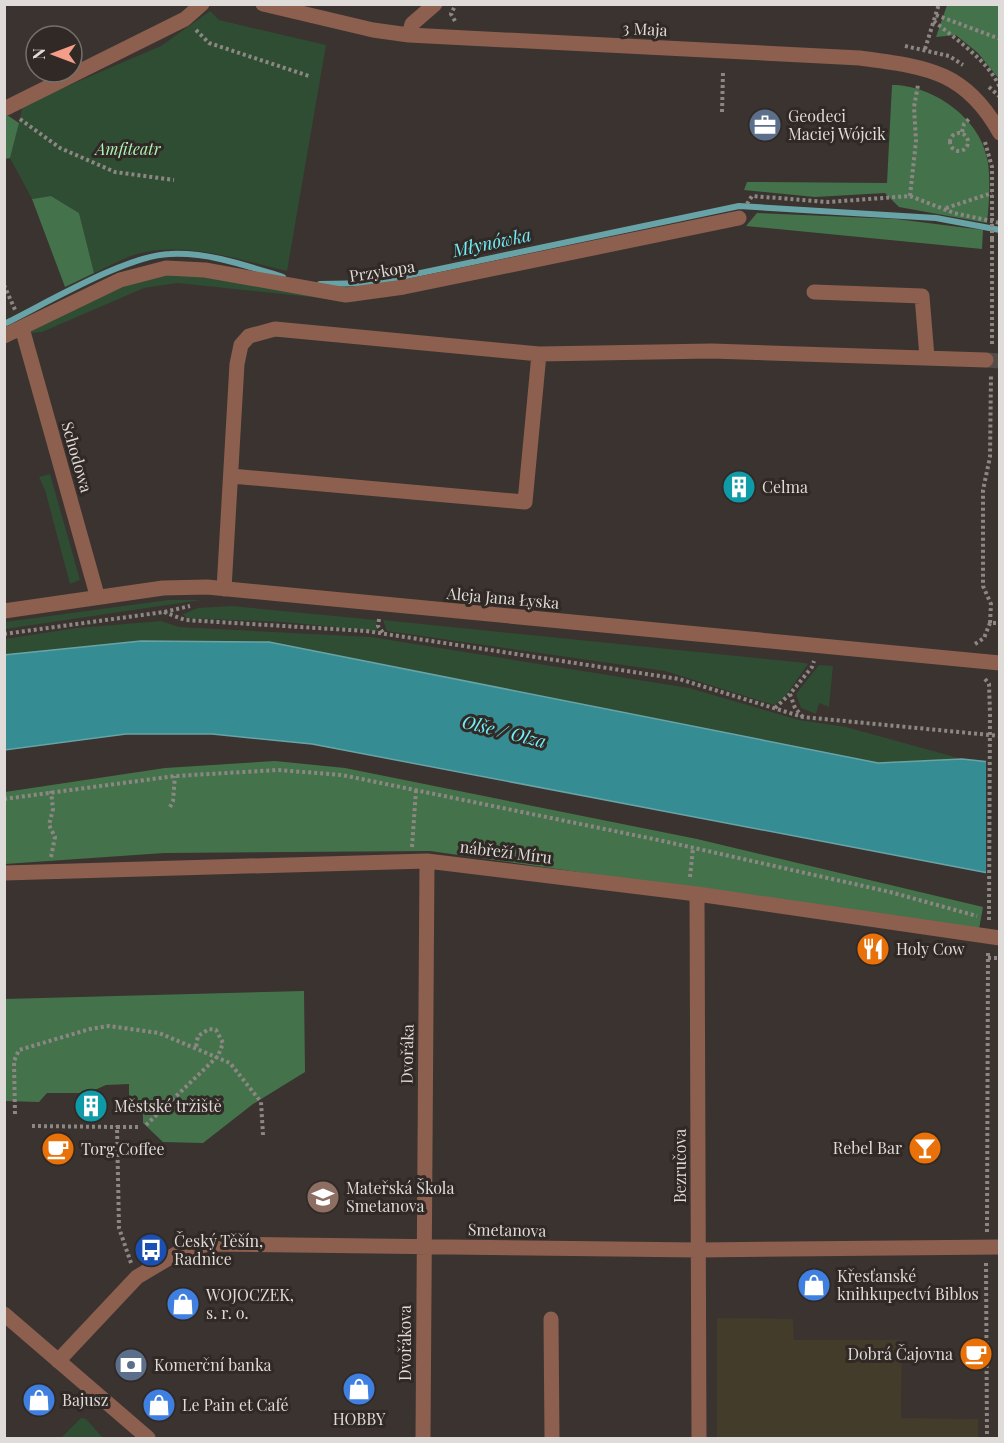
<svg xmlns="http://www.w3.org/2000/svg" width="1004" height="1443" font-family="'Playfair Display',serif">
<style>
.education{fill:#433c2a}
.green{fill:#2f4d33}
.forest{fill:#44734b}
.water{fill:#358c92;stroke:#68a4a7;stroke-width:1.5}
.pier{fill:#3a332f}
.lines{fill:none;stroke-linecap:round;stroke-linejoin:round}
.stream{stroke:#68a4a7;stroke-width:6}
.minor-tunnel{stroke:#534c48;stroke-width:15;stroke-dasharray:15 8;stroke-linecap:butt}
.path{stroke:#8d8784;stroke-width:4;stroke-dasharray:3 3;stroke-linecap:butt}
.minor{stroke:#8c5f4f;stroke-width:15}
.path-bridge{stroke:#8d8784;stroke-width:4;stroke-dasharray:3 3;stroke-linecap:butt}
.labels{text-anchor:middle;stroke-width:6;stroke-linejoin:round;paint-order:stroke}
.street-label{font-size:16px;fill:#dfdbd8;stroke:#302925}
.poi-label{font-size:16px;fill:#dfdbd8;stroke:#302925;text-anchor:start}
.park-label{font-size:16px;font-style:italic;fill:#adf5b5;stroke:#302925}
.water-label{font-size:18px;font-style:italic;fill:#71eef8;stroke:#302925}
</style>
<rect width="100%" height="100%" fill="#3a332f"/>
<path class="education" d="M717,1318L793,1319L794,1340H902L901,1418L978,1419V1438H717Z"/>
<path class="green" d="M210,11L219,20L326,45L287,271C240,260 186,241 137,254C123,258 108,267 94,273L79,213L51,196L32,199L10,158L23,105L161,46Z
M178,273L349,301L177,283L144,288L42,332L31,333L30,326L120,285Z
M50,474L80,580L70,584L45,490L39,477Z
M168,600H201L5,629V622Z
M232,606L376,620L377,631L283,622L186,618L183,614L198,608Z
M383,620L805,663L808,664L784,698L774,705L665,671L387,631Z
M161,621L179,627L371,637L689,688L799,720L846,727L962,759L878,763L670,722L5,655V639L77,628Z
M819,665L833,666L829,707L819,703L816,714L801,708L796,694Z
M81,1418L86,1419L103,1438H61Z"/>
<path class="forest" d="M947,5H999V79L978,53L956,35L936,37Z
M892,85C932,85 979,117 987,158C991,174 989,207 987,223L899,207L885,193L815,197L744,190L747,182L887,183Z
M4,113L19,123L10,158L5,159Z
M51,196L79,213L94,273L65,287L32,199Z
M757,213L896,219L983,230L982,249L746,226Z
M275,761L345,768L697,839L983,907L979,929L430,851L164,853L5,864V792L165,768Z
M304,991L305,1072L253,1104L203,1143L163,1142L143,1123V1109L129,1096V1084L106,1085L88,1093H47L39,1102L5,1101V999Z"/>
<path class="water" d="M141,641L269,642L878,763L962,759L999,763V875L312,744L212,734H126L5,750L4,655Z"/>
<path class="pier" d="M986,758L1000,760V878L986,877Z"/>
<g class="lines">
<path class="stream" d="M320,284L373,283L739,206L936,218L1000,230
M4,324C45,304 127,255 170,254C209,252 247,266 283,277"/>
<path class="minor-tunnel" d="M986,360L1000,361"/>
<path class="path" d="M936,15L1000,39
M455,21L451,14L456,4
M934,21C955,39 989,61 1000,88
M196,30L209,43L309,76
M905,46L949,56L963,65
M925,49L939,4
M989,87L1000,97
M722,112L723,73
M20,119L60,148L115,172L174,180
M962,132L964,124L970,118
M950 142a9 9 0 1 1 18 0a9 9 0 1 1-18 0Z
M985,142L992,167V218
M910,196L916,141L914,107L918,85
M747,204L752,196L828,202L910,196L954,213L1000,223
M946,208L992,193
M992,239V346
M4,285L16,312
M164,612L185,620L366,631L679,679L803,717L1000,736
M379,619L378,626L384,634
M990,623L991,604L983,586V490L990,457L991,375
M4,634L164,612L190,606
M975,644L984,638L990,623H1000
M985,679L989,684L990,713
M775,708L790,694
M803,717L795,708L790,694L812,667L814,661
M4,799L175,776L278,770L342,775L663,841L890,892L977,916
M170,807L173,801L175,776
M412,847L416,790
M51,857L55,837L49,825L53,809L51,791
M690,877L693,848
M989,920V909
M988,958H1000
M15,1114L14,1061L19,1050L90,1029L109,1026L159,1033L230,1063L261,1102L263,1135
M146,1125L218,1056L223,1043L216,1030L209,1029L198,1036L196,1047
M32,1126L117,1127
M987,1232L988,951
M131,1263L119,1228L117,1127H140
M986,1263L987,1438"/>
<path class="minor" d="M263,4L373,30L409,35L860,58C926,67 965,70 1000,133
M409,35L412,24L435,4
M6,108L185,19L202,4
M814,292L922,296L927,357
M22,328L97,595
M4,336L120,280L166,268L205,270L346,295L404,287L739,218
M539,354L712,351L986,360
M224,589L237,364L241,345L249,336L275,329L539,354L525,502L231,476
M4,611L163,588L207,587L1000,663
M4,873L427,861L697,894L1000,938
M697,894L699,1438
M4,1314L148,1438
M551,1319L552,1438
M58,1361L137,1277L181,1251L209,1244L699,1250L1000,1247
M423,1438L427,861"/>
<path class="path-bridge" d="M992,218V239
M989,909L990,713"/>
</g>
<defs>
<g id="office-disc" transform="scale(1.725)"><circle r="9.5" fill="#5c6f8a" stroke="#302925"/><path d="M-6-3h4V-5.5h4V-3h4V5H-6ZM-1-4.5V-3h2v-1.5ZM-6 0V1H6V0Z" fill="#fff"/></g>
<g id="building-disc" transform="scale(1.725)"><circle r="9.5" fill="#0f9aa8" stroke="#302925"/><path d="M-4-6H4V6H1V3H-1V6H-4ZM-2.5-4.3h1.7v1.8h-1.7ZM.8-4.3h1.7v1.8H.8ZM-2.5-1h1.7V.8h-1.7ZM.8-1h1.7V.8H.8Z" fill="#fff"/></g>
<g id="restaurant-disc" transform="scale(1.725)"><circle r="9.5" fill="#e8710a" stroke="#302925"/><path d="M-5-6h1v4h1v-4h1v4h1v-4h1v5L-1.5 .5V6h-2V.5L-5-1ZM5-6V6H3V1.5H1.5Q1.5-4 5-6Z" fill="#fff"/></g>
<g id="bar-disc" transform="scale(1.725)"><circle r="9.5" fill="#e8710a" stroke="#302925"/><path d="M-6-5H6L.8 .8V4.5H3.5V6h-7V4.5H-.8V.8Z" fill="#fff"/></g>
<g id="cafe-disc" transform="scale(1.725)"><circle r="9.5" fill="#e8710a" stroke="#302925"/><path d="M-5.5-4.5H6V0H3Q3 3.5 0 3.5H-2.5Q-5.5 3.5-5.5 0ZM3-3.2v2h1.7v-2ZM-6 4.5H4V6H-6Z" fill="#fff"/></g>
<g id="school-disc" transform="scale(1.725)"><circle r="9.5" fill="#8d6e63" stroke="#302925"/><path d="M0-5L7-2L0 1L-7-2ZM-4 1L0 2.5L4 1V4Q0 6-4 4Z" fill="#fff"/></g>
<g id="bus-disc" transform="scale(1.725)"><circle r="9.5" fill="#1a4fb4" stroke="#302925"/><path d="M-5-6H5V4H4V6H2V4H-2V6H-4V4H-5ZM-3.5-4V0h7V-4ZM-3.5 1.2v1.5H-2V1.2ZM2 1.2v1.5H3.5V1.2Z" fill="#fff"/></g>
<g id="shop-disc" transform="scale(1.725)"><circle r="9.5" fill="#3f7fe0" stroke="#302925"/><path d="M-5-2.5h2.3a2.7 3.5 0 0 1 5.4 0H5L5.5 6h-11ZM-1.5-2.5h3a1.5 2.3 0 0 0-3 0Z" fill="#fff"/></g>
<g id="bank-disc" transform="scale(1.725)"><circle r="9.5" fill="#5c6f8a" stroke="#302925"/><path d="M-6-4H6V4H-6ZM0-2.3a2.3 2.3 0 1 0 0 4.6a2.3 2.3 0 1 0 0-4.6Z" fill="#fff"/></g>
</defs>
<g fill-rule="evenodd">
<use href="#office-disc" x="765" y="125"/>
<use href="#building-disc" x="739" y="487"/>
<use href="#restaurant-disc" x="873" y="949"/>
<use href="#building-disc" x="91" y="1106"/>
<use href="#bar-disc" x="925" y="1148"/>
<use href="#cafe-disc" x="58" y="1149"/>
<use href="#school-disc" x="323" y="1197"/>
<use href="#bus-disc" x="151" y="1250"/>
<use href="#shop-disc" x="814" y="1285"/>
<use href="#shop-disc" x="183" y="1304"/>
<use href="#cafe-disc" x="976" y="1354"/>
<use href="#bank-disc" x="131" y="1365"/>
<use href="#shop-disc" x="359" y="1389"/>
<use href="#shop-disc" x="39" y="1400"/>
<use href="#shop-disc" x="159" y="1405"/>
</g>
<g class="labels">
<g class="street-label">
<text transform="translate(645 29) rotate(3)" y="6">3 Maja</text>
<text transform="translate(382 271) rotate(-9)" y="6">Przykopa</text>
<text transform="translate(77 457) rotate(74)" y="6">Schodowa</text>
<text transform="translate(503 598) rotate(5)" y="6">Aleja Jana Łyska</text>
<text transform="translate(506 852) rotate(7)" y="6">nábřeží Míru</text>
<text transform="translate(407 1054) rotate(-89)" y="6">Dvořáka</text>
<text transform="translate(680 1166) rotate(-90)" y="6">Bezručova</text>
<text transform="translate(507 1230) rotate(1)" y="6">Smetanova</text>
<text transform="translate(405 1343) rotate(-90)" y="6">Dvořákova</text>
</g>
<g class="poi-label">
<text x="788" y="122">Geodeci<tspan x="788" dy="18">Maciej Wójcik</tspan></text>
<text x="762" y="493">Celma</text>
<text x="896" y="955">Holy Cow</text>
<text x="114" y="1112">Městské tržiště</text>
<text x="902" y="1154" text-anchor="end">Rebel Bar</text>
<text x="81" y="1155">Torg Coffee</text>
<text x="346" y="1194">Mateřská Škola<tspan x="346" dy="18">Smetanova</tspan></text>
<text x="174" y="1247">Český Těšín,<tspan x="174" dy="18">Radnice</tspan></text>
<text x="837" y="1282">Křesťanské<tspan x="837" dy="18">knihkupectví Biblos</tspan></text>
<text x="206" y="1301">WOJOCZEK,<tspan x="206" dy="18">s. r. o.</tspan></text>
<text x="953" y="1360" text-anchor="end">Dobrá Čajovna</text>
<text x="154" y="1371">Komerční banka</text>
<text x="62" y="1406">Bajusz</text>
<text x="182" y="1411">Le Pain et Café</text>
<text x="359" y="1425" text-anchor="middle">HOBBY</text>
</g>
<g class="park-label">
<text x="128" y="155">Amfiteatr</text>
</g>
<g class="water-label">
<text transform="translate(492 243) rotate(-12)" y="6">Młynówka</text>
<text transform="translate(504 732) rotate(14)" y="6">Olše / Olza</text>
</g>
</g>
<rect width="1004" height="1443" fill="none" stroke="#dfdbd8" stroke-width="12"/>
<g transform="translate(54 54) rotate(270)"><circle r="28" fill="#302925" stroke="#76706d" stroke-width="1.5"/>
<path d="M0-4.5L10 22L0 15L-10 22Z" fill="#f49e8a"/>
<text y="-9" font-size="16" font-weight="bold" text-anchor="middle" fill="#dfdbd8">N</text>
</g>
</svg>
